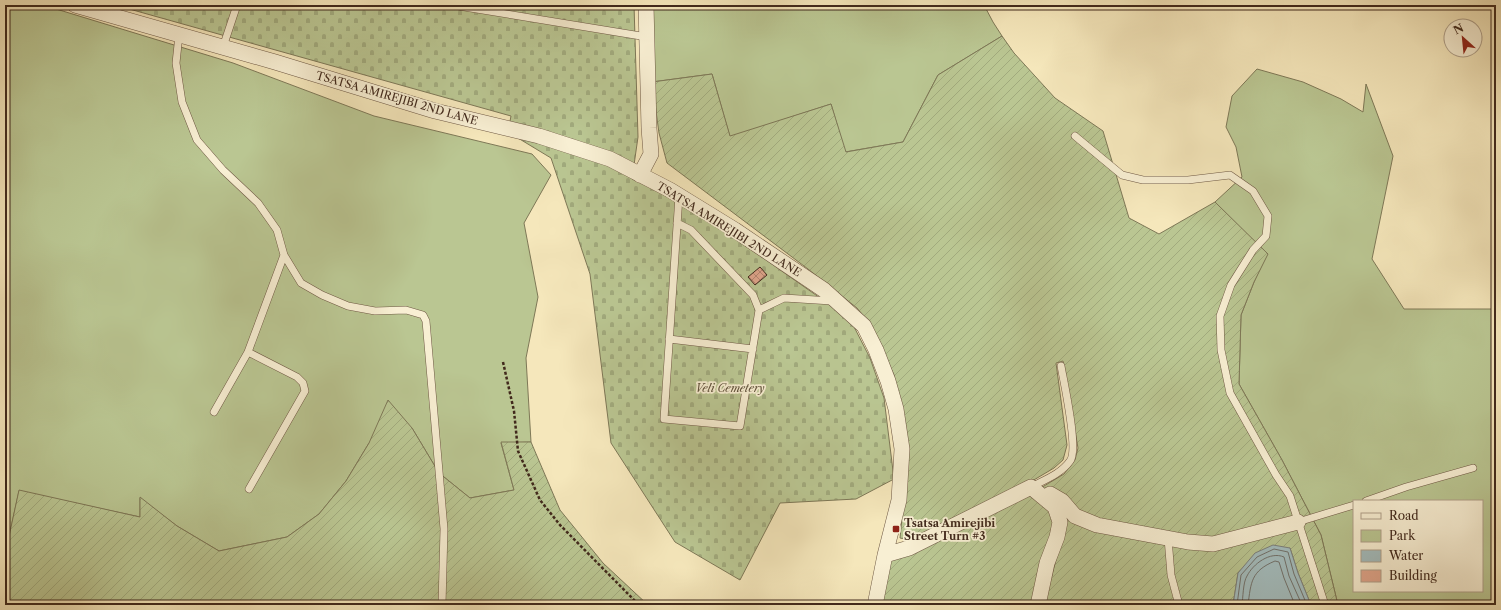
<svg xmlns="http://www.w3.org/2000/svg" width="1501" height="610" font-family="'Libre Caslon Text',serif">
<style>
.green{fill:#bac692;stroke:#7e7857;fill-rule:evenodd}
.cemetery{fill:url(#cemetery-stones);stroke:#7e7857}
.garden{fill:url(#garden-furrows);stroke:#7e7857}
.water{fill:#a3bcbd;stroke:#7c817d}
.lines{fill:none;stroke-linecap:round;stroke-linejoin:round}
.shore{stroke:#72726c;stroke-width:1}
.building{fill:url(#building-cross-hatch);stroke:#41291c}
.lane-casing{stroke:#6e5844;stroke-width:8}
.street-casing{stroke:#6e5844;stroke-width:16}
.path{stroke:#41291c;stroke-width:2.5;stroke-dasharray:3 2;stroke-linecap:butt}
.lane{stroke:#f8efd3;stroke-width:7}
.street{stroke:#f8efd3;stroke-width:15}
.poi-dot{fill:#8f2418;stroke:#f8efd3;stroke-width:1.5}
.labels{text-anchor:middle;stroke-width:3.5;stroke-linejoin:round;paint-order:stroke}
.street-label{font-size:11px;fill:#41291c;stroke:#f8efd3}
.park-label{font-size:11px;font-style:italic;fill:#5f503a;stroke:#f8efd3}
.poi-label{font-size:11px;font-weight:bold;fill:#41291c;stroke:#f8efd3;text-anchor:start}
</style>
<defs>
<pattern id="cemetery-stones" width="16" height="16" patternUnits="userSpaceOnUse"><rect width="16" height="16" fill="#bac692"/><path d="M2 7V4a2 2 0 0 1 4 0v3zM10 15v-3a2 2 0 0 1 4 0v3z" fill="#a1aa7d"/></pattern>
<pattern id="garden-furrows" width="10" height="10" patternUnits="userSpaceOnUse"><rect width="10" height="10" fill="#bac692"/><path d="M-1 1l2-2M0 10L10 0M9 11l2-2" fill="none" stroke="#a1aa7d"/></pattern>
<pattern id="building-cross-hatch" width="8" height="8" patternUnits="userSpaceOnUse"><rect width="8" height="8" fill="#dfa58b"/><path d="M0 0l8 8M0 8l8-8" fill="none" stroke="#b68671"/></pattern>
</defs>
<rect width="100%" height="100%" fill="#f5e7bb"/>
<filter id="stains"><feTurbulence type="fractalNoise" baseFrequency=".005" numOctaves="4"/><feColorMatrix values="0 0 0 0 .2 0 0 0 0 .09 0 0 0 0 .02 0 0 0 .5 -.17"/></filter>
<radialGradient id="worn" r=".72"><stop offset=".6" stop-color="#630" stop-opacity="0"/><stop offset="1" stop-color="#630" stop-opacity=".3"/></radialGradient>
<path class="green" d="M5,5H43L233,63L374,116L532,154L551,175L524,223L538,297L526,358L531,442L501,443L514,490L470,498L439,473L412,428L369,443L346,481L319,514L287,537L219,551L177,526L140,498V517L19,491L5,555Z
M651,5H984L993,22L1002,36L938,75L903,142L845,152L831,104L730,137L712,74L652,82Z
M1257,69L1303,82L1341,99L1363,112L1366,84L1393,156L1372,259L1404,309H1493L1496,307V605H1338L1321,535L1282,460L1239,384L1241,315L1254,282L1267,254L1215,202L1242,177L1236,147L1226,127L1232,96ZM1354,501H1482V591H1354Z"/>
<path class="cemetery" d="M115,5H634L638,137L632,179L692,208L850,319L870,358L884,398L894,479L856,499L780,503L740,580L675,542L611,443L590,274L551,158L508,132L511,116Z"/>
<path class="garden" d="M1002,36L1014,53L1055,98L1103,131L1129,218L1159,234L1215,202L1268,254L1254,282L1241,315L1239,384L1282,460L1321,535L1338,605H1311L1298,573L1290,548L1238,573L1233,605H1044L1065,526L1039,489L1064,474L1075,460L1078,448L1063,361L1056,363L1067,445L1063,460L1054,468L1022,487L916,541L900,538L907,471L906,440L894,375L871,325L857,308L808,269L667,163L659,133L652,82L712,74L730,136L831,104L846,152L903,142L938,75Z
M388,400L412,428L439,473L470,498L514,490L501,442H531L560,510L603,563L648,605H5V555L19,490L140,517V497L177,526L219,551L287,537L319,514L346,481L369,443Z
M1023,495C1045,497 1047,506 1056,524L1033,605H882L889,561Z"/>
<path class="water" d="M1273,545L1290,548L1298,573L1311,605H1233L1238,573L1255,553Z"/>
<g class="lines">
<path class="shore" d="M1237,605L1241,575L1257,557L1274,549L1288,552L1294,574L1307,605
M1242,605C1243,598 1243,582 1247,576C1253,564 1270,551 1284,557L1289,576L1302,605
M1248,605C1251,582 1251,571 1275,561L1279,562L1284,578L1295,605"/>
</g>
<path class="building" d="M760,267L767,275L755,285L748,277Z"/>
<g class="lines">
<g class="lane-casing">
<path id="lane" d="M452,5L647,37
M179,35L176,63L182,102L197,140L223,170L258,203L277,230L284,255L301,283L322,295L348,306L375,311L406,310L423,315L426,321L444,529L442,605
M223,47L237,5
M1075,136L1122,175L1143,180H1188L1230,175L1253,191L1268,216L1266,236L1253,250L1231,285L1220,316L1221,350L1230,393L1276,475L1290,496L1325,605
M679,196L664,419L740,426L759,310L784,298L832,301
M677,223L691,230L753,295L759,310
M669,339L753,349
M248,352L297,377L303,383L305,391L249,489
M214,412L248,352L284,255
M1031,487C1044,480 1061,474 1070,461C1079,450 1064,383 1061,366
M1366,501L1406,487L1473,468
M1298,522L1354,505
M1168,538L1171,575L1179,605"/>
</g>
<g class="street-casing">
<path id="street" d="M75,5L275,62L435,111L539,136L610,159L670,190L735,230L824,290L864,326L876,350L888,381L896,409L902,449L899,500L885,555L875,605
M640,175L651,154L649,128L646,5
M1050,494L1062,501L1075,516L1097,525L1188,542L1213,544L1298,522
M885,555L909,548L1031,487L1055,507L1060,522L1057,537L1047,563L1038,605"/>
</g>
<path class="path" d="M503,362L514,411L518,451L540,500L560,525L639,605"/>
<use href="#lane" class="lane"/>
<use href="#street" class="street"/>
</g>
<rect class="poi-dot" x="892" y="525" width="8" height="8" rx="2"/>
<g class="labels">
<g class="street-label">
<text transform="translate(397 98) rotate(16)" y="4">TSATSA AMIREJIBI 2ND LANE</text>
<text transform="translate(729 229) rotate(32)" y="4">TSATSA AMIREJIBI 2ND LANE</text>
</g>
<g class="park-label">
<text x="730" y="392">Veli Cemetery</text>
</g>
<g class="poi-label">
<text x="904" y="527">Tsatsa Amirejibi<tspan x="904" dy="13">Street Turn #3</tspan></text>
</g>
</g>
<rect width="1501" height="610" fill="none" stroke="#f5e7bb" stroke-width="20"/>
<rect x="6" y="6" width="1489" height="598" fill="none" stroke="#41291c" stroke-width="2"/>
<rect x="10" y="10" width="1481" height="590" fill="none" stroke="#41291c"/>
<rect x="1353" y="500" width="130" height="92" fill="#f8efd3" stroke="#afa08a"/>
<rect x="1361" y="513" width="20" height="6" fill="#f8efd3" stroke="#afa08a"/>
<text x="1389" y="520" font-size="12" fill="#41291c">Road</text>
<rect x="1361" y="530" width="20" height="12" fill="#bac692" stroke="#afa08a"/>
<text x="1389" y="540" font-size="12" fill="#41291c">Park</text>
<rect x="1361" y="550" width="20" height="12" fill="#a3bcbd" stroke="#afa08a"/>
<text x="1389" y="560" font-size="12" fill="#41291c">Water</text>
<rect x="1361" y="570" width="20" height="12" fill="#dfa58b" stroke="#afa08a"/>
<text x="1389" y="580" font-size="12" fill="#41291c">Building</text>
<g transform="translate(1463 38) rotate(333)"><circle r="19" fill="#f8efd3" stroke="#afa08a"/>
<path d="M0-3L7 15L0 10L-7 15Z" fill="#8f2418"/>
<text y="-6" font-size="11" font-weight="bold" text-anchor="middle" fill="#41291c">N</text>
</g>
<rect width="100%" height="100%" filter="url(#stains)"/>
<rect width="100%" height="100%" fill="url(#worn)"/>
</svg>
